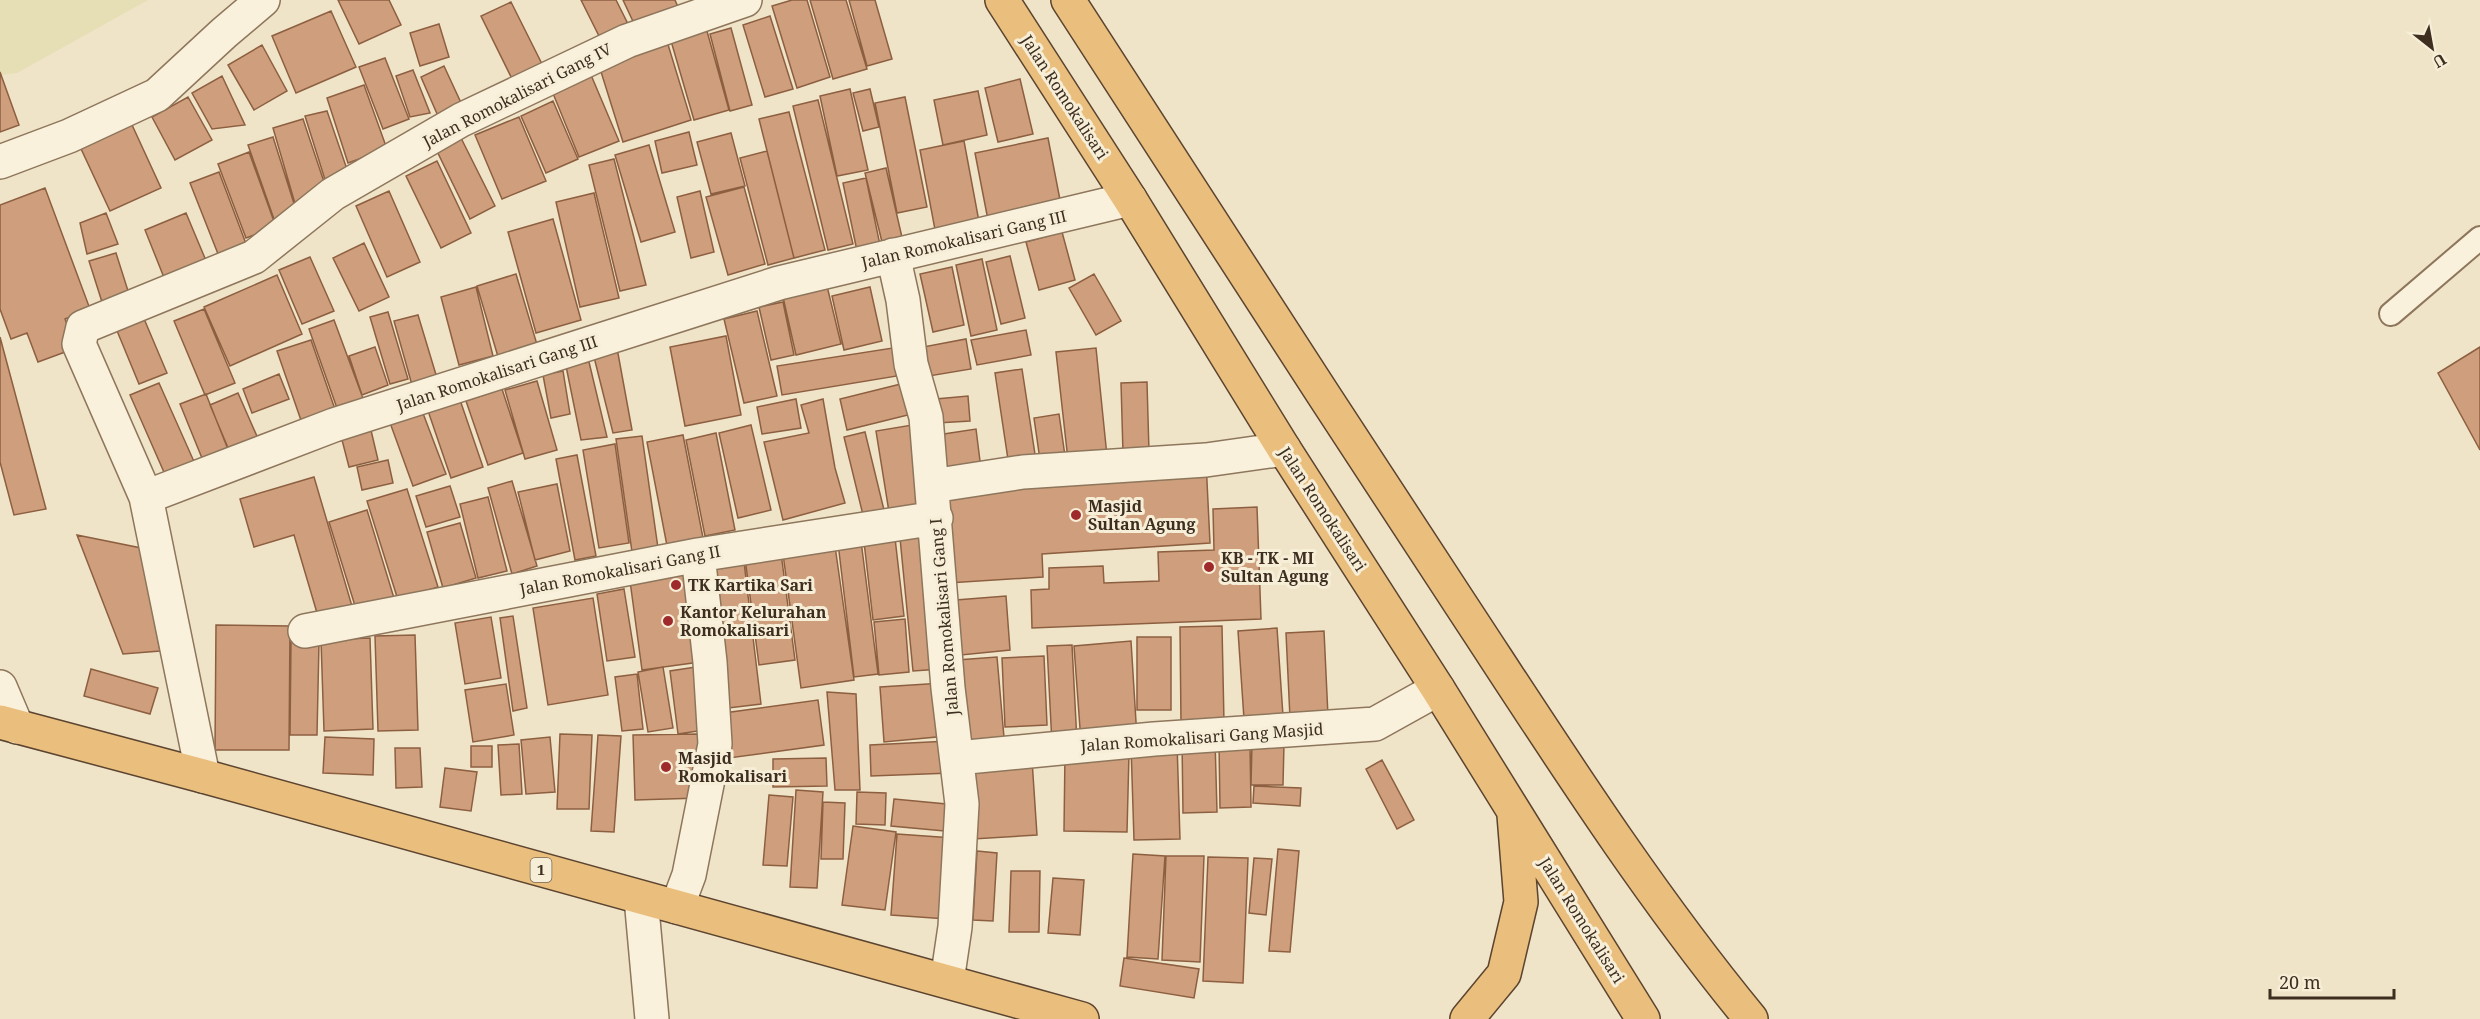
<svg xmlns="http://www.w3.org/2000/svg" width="2480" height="1019" font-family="'Noto Serif',serif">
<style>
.farmland{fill:#e6deb5}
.building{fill:#cf9f7d;stroke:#8d5f41;stroke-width:1.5}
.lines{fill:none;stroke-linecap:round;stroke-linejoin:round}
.service-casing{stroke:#8d765c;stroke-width:26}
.minor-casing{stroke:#8d765c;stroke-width:36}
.trunk-casing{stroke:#5b4430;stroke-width:36}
.service{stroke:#faf1dc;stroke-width:22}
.minor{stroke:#faf1dc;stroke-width:33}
.trunk{stroke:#eabe7c;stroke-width:33}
.poi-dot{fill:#9e2a2b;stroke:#f7eed8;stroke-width:2}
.labels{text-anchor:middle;stroke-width:6;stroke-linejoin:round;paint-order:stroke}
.shield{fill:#f7eed8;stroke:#756857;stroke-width:1.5}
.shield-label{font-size:15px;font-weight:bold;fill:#3d2e20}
.street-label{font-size:16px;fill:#3d2e20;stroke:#f7eed8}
.poi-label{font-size:16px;font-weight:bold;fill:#3d2e20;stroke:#f7eed8;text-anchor:start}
</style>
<rect width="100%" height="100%" fill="#f0e4c8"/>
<path class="farmland" d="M0,0H148L17,73L0,75Z"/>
<path class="building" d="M338,0H389L401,25L359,44Z
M581,0H616L628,24L600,38Z
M623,0H675L680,12L638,32Z
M792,0H807L830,77L797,88L772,6Z
M810,0H846L867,69L833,79Z
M849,0H875L892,59L867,66Z
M511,2L548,76L518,91L481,16Z
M331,11L356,67L296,93L272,36Z
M770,16L793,89L765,97L743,25Z
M439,24L449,57L420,66L410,33Z
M705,24L729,110L694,120L669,34Z
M731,28L752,105L730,111L710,34Z
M666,38L691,120L623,142L597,59Z
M262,45L287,91L254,110L228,65Z
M385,58L409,119L383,129L359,67Z
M444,66L462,105L438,116L421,77Z
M413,70L430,113L410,117L396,76Z
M0,72L19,125L0,132Z
M591,75L619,141L579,157L552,91Z
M222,76L245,125L212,129L192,93Z
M1020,79L1033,134L998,142L985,88Z
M364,85L387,149L348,163L327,98Z
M850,89L868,170L837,176L820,96Z
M870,89L879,127L863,131L853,93Z
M978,91L987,135L943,145L934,100Z
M188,97L212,140L175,160L152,117Z
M905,97L927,207L897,213L875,103Z
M818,100L853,244L828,250L793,106Z
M553,101L578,159L546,173L521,116Z
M327,111L350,178L327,186L305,116Z
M789,112L825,250L794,258L759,119Z
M127,114L161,188L110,211L76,138Z
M519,117L546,181L502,199L475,135Z
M303,119L328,194L296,207L273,128Z
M458,132L495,206L470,219L434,145Z
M689,132L697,165L662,173L655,141Z
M731,133L745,186L711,194L697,142Z
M273,137L297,213L275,222L248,145Z
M1048,138L1061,205L988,220L975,153Z
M964,141L980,227L936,235L920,150Z
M649,145L675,232L641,242L615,155Z
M767,151L794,258L768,265L740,158Z
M249,152L276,227L246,238L218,164Z
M614,159L646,285L620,291L589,165Z
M437,161L471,233L441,248L406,176Z
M886,168L904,246L884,250L865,173Z
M219,172L248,249L220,259L190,183Z
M866,178L880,245L857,251L843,183Z
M744,187L765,264L728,275L706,197Z
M45,188L90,309L65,319L76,348L38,362L27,333L11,339L0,309V205Z
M389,191L420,262L387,277L356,206Z
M700,191L714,252L691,258L677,197Z
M594,193L619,298L580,307L556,202Z
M106,213L118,244L87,254L80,223Z
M186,213L207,263L165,280L145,230Z
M553,219L581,320L536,333L508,232Z
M1062,232L1075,280L1039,290L1026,242Z
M364,243L389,297L359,311L333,258Z
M116,253L129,294L102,302L89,261Z
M1010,256L1025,318L1001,324L986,262Z
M310,257L334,311L302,324L279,270Z
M982,259L997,330L971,336L956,265Z
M952,267L964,325L933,332L920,274Z
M516,274L538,348L499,360L477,286Z
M1094,274L1121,321L1096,335L1069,288Z
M277,275L302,334L230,366L204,307Z
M827,286L841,344L796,355L783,297Z
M476,287L493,356L459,365L441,297Z
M870,287L882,341L844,350L832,296Z
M783,302L794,355L771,360L759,307Z
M204,309L235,383L205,395L174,321Z
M757,311L777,396L744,403L724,319Z
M388,312L408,379L390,384L370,317Z
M142,314L167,373L139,384L115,326Z
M418,315L437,378L412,385L394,321Z
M334,320L364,401L338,411L309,329Z
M1026,330L1031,355L977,365L971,340Z
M726,336L741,415L685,426L670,347Z
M0,337L46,509L14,515L0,462Z
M966,339L971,369L929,376L923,347Z
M311,340L337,415L303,426L277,351Z
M375,347L388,385L362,395L349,356Z
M899,347L903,375L782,395L777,366Z
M2480,347V450L2438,373Z
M617,348L632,430L613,433L593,353Z
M1096,348L1107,456L1068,460L1056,352Z
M589,362L607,437L581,440L566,366Z
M1022,369L1036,461L1009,466L995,373Z
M563,371L570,414L551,418L543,375Z
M279,374L289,399L252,413L243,389Z
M537,381L557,450L525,459L505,390Z
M913,381L920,412L847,430L840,399Z
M1147,382L1149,452L1123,453L1121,383Z
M159,383L196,466L167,479L130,395Z
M502,389L523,453L488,465L466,401Z
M238,393L263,450L234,462L210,405Z
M206,394L231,457L206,468L180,404Z
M458,394L483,467L451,478L426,405Z
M968,396L970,421L937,423L936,399Z
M796,399L801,428L762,434L757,407Z
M823,399L835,468L845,503L783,520L764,442L809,433L801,405Z
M421,408L446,474L413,486L389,420Z
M1059,414L1065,456L1040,460L1034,418Z
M918,424L932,511L890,518L876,431Z
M751,425L771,510L738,518L719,433Z
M370,426L378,460L349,467L341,436Z
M976,429L982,477L937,483L931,436Z
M865,432L884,510L863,515L844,437Z
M716,433L735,530L705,536L686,440Z
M683,435L705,548L669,556L647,442Z
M642,436L659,555L633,559L616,439Z
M615,444L629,543L599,548L583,450Z
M577,455L596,556L575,560L556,459Z
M388,460L393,483L362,490L357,467Z
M1206,461L1210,543L1042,554L1043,577L948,583L943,488Z
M314,477L354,613L320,623L294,535L254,547L240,499Z
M512,481L537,566L512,574L488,488Z
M557,484L570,551L535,560L518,492Z
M450,486L460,517L426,527L416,496Z
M407,489L438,587L398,600L367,501Z
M488,497L507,571L478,578L460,504Z
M1257,507L1261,619L1032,628L1031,590L1049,589V568L1103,566L1104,583L1159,581L1158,552L1214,550L1213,509Z
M367,510L394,598L356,609L329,522Z
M460,523L476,578L443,588L427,532Z
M927,525L941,669L913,671L899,528Z
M77,535L141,548L160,651L123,654Z
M895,538L904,616L873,620L864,542Z
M861,541L878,674L854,677L838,543Z
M835,546L854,680L801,688L783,554Z
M781,553L795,660L759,665L745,558Z
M744,562L761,704L720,709L704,567Z
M695,572L707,661L642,670L630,581Z
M624,589L635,657L607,661L597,594Z
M1006,596L1010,650L961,655L956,600Z
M593,598L608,695L548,705L533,608Z
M513,616L527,708L513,711L500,618Z
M491,617L501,678L465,684L455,623Z
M905,619L909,672L879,675L874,622Z
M216,625L290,626L289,750H215Z
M1222,626L1224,723L1181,724L1180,627Z
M1277,628L1283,716L1244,719L1238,631Z
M1324,631L1328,716L1290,718L1286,633Z
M415,635L418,730L378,731L375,636Z
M1137,637H1171V710H1137Z
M370,638L373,729L324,731L321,640Z
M1131,641L1137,738L1081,742L1074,646Z
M291,642H319L317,735H290Z
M1072,645L1077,742L1052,744L1047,646Z
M1044,656L1047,725L1005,727L1002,658Z
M997,657L1005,749L965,752L957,660Z
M702,666L711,729L678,734L670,671Z
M663,667L673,728L648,732L638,672Z
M91,669L158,688L150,714L84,696Z
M637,674L643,729L622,731L615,677Z
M943,683L947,736L884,742L880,687Z
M506,684L514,735L473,742L465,690Z
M827,692L856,694L860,790H835Z
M818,700L824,745L729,758L724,713Z
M560,734L592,735L589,809H557Z
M698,734L700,798L635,800L633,735Z
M598,735L621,736L614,832L591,831Z
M325,737L374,739L373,775L323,773Z
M550,737L555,792L526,794L521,740Z
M1215,739L1217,812L1183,813L1182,740Z
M949,741L951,773L871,776L870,745Z
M1177,743L1180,839L1134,840L1131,745Z
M1219,743H1250L1251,807L1220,808Z
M1252,743H1284L1283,785H1251Z
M519,744L522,794L501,795L498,745Z
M471,746H492V767H471Z
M395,748H420L422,787L396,788Z
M1065,753H1129L1127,832L1064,831Z
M826,758L827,786L773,787V759Z
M1032,760L1037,835L973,839L969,764Z
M1382,760L1414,820L1397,829L1366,769Z
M445,768L477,772L471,811L440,807Z
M1254,786L1301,788L1300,806L1253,803Z
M796,790L823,792L817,888L790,887Z
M857,792L886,793L885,825L856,824Z
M769,795L793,797L787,866L763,865Z
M894,799L957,805L955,832L891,826Z
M823,802L845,803L843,859H821Z
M853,826L896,832L885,910L842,905Z
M897,834L953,838L947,919L891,915Z
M1278,849L1299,851L1290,952L1269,951Z
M977,851L997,853L993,921L973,920Z
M1133,854L1165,856L1158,959L1127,957Z
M1166,856H1204L1200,962L1162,960Z
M1208,857L1248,858L1243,983L1203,981Z
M1254,858L1272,859L1266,915L1249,913Z
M1011,871H1040L1039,932H1009Z
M1053,878L1084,880L1080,935L1048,933Z
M1124,958L1199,969L1194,998L1120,986Z"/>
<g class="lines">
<g class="service-casing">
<path id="service" d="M2391,314L2480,238"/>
</g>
<g class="minor-casing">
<path id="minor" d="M0,162L69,136L157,95L224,33L263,0
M893,255L903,300L911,364L926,417L948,688L962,804L955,927L947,981
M932,486L1023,472L1206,460L1284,449
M146,497L334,425L779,283L1130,199
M305,631L698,555L936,518
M0,687L17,727
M957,758L1154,739L1375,724L1438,689
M203,776L146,497L79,344L83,327L254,257L333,194L461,120L627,41L745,0
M641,898L652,1019
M677,907L689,875L715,744L710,662L698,555"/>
</g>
<g class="trunk-casing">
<path id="trunk" d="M1002,0L1130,199L1284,449L1438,689L1643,1019
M1068,0C1198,202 1329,404 1461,605C1553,745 1644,889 1751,1019
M0,722L203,776L1082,1019
M1467,1019L1504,974L1521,902L1514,815"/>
</g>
<use href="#service" class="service"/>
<use href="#minor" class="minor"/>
<use href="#trunk" class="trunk"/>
</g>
<g class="poi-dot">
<circle cx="1076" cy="515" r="6"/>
<circle cx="1209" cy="567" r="6"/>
<circle cx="676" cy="585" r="6"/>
<circle cx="668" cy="621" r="6"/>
<circle cx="666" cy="767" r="6"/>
</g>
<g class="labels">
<rect class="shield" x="530.5" y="858" width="21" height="24" rx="4.5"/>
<g class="shield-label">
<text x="541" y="875">1</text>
</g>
<g class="street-label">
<text transform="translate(517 95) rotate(-27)" y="6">Jalan Romokalisari Gang IV</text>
<text transform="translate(1065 97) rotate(57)" y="6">Jalan Romokalisari</text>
<text transform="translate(964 239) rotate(-13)" y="6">Jalan Romokalisari Gang III</text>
<text transform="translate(497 373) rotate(-18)" y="6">Jalan Romokalisari Gang III</text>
<text transform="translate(1323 509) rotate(57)" y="6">Jalan Romokalisari</text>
<text transform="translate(620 570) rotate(-11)" y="6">Jalan Romokalisari Gang II</text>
<text transform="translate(944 617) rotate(-95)" y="6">Jalan Romokalisari Gang I</text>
<text transform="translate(1202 737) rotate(-4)" y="6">Jalan Romokalisari Gang Masjid</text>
<text transform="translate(1582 920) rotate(58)" y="6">Jalan Romokalisari</text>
</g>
<g class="poi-label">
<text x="1088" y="512">Masjid<tspan x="1088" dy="18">Sultan Agung</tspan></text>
<text x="1221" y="564">KB - TK - MI<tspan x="1221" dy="18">Sultan Agung</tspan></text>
<text x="688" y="591">TK Kartika Sari</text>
<text x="680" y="618">Kantor Kelurahan<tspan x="680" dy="18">Romokalisari</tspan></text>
<text x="678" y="764">Masjid<tspan x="678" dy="18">Romokalisari</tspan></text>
</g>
</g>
<g transform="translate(2432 48) rotate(149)" stroke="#f7eed8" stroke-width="4.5" paint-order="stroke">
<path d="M0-4.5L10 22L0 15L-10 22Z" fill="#3d2e20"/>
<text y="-9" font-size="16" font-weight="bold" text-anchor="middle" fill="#3d2e20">U</text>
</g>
<path d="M2270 989v9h124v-9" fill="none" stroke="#3d2e20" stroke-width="3"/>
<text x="2279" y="989" font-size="18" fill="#3d2e20" stroke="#f7eed8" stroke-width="4.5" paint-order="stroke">20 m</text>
</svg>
